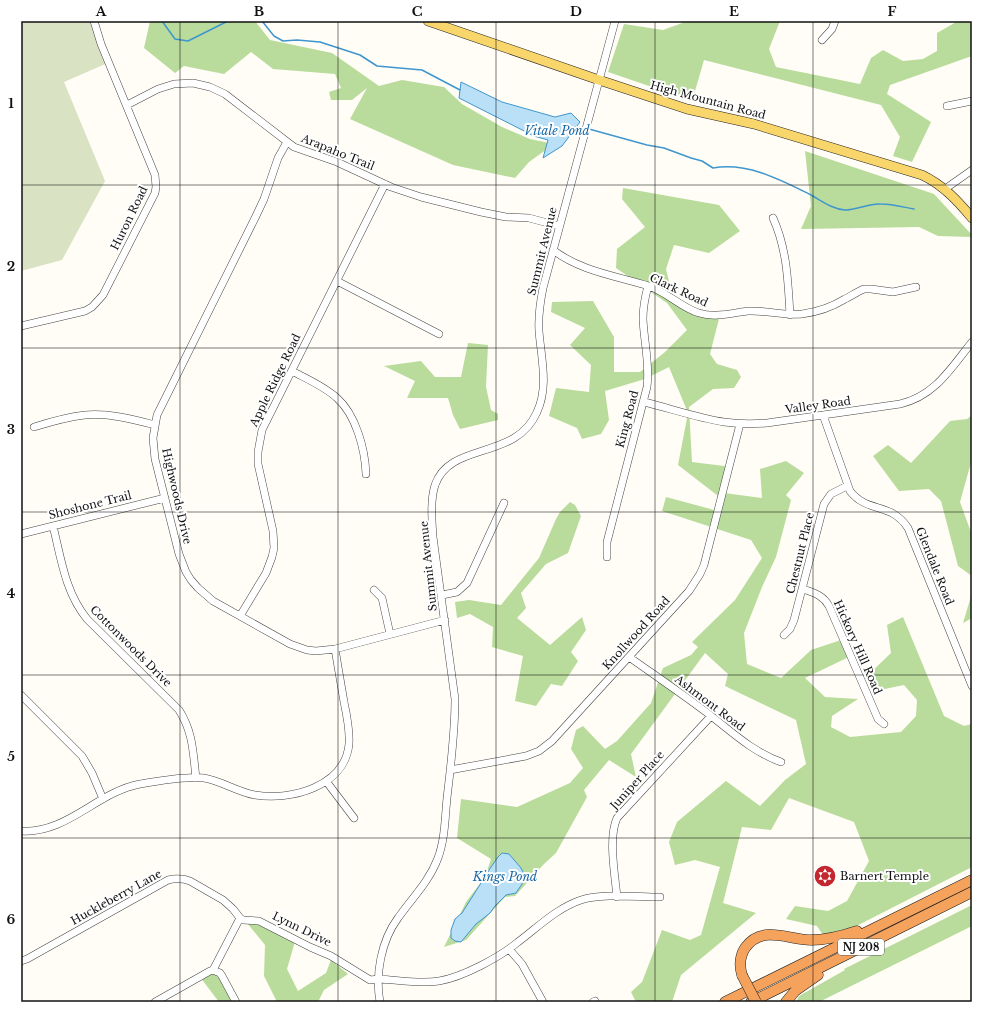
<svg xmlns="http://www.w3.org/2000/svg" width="993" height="1023" font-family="'Libre Baskerville',serif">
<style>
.forest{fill:#b9dc9c}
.cemetery{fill:#d9e3c4}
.water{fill:#b9e0f7;stroke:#3f96cf}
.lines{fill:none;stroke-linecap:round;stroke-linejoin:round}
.stream{stroke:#3f96cf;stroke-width:1.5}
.minor-casing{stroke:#444;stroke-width:8}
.major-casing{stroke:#222;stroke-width:10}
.highway-casing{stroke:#222;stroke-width:11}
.minor{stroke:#fff;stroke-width:7}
.major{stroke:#f9d66b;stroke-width:9}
.highway{stroke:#f5a25d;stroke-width:10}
.highway-bridge-casing{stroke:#222;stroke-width:11;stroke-linecap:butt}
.highway-bridge{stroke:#f5a25d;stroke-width:10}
.grid{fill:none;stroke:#111;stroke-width:1;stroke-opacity:0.55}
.labels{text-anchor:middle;stroke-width:4;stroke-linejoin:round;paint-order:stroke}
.shield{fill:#fff;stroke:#585858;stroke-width:1}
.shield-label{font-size:10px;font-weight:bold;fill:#111}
.street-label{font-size:11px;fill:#111;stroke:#fff}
.poi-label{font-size:11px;fill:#111;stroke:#fff;text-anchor:start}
.water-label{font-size:12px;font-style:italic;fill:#1768a6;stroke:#fff}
.neatline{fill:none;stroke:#111;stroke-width:1.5}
.grid-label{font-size:13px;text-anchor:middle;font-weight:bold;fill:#111}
</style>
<rect width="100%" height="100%" fill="#fffdf5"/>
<path class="forest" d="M150,21H255L270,40L332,53L379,86L402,80L444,87L462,104L502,127L530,139L554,144L529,162L515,178L453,165L350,119L367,88L352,100H331L329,92L341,88L335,74L273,69L251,52L224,74L184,66L175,73L144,48Z
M685,21H780L769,49L776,67L860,84L871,58L883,50L903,61L923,59L937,51V33L958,21H972V56L890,85L887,94L931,122L912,162L893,156L900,137L881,105L704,60L693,98L655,88L608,72L624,24L663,30L685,22Z
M805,151L934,194L972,235V237L938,236L919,227L801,229L811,206Z
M623,188L719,205L740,231L709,253L674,245L666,269L672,294L691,310L720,315L710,354L717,364L737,370L741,377L734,388L713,389L689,407L692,462L732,467L724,493L762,498L760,469L786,461L804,473L786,495L791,500L776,557L762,587L744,633L747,664L781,678L811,650L847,638L851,656L805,678L825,697L858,699L832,716L831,727L850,737L901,732L916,716L917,700L904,685L875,691L865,678L891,653L887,625L903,617L944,716L964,726L972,724V867L827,941L817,926L786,919L795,906L828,911L847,901L869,861L854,822L789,798L771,830L742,827L723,903L756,913L681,975L672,1002H636L631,992L642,982L662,930L690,940L701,935L720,867L695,860L675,865L669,842L677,822L726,781L760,806L785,780L806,764L796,720L725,686L728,674L705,653L631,754L636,777L609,760L584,790L587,797L556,853L544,864L515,896L505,897L466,940L444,947L466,902L485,877L491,859L457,838L461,799L517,807L570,783L583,768L571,749L576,730L583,726L605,749L617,741L651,703L663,668L691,655L698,647L692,642L735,600L762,558L751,540L662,511L666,497L718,511L722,499L678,465L688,413L669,367L645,379L605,391L609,420L601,434L582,439L577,428L549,416L556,388L589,392L591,365L570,345L585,328L551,312L552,302L593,301L614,337V372H640L665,352L687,330L667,303L616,268L617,249L645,227L622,199Z
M468,343L488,345L486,387L491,410L498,414V420L460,429L453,415L448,398H407L415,381L384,366L421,361L435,377H461Z
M972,415V459L960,502L972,535V576L958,566L941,501L929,489L899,491L873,456L888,445L911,463L950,421L967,419Z
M570,502L575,505L581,516L568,553L546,564L521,593L526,608L517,618L550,645L582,617L586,630L571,652L578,661L562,686L551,684L536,706L515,701L523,656L492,647L493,627L470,614L457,618L455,602L469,600L501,605L539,558L556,519L560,512Z
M972,593V618L963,623Z
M972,905V926L819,1002H796L799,996L845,970L844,969Z
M258,919L296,938L287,969L298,991L326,973L331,960L348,974L324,990L318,1002H273L276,1000L264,976L265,945L247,923Z
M219,970L236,1000L241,1002H219L200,977Z"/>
<path class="cemetery" d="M21,21H98L110,62L64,82L105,181L62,260L21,271Z"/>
<path class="water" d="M461,82L502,102L555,117L571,113L580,122L562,146L543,158L548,140L534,136L459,98Z
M502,853L509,854L521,868L525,876L522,884L516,893L506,895L495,906L490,913L476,924L461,942L455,941L451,938V930L455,919L462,913L481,883L487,876L489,870L498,857Z"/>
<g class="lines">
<path class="stream" d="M162,21L175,39L188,41L228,21
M262,21L274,36L283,41L297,40L320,42L360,55L377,66L422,70L460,90
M575,127L583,128
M589,129L647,145L664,148L691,158L702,161L713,168C748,162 781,180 811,195C822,201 832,209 845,210C857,210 869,203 881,204C892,204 903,207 914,209"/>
<g class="minor-casing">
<path id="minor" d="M822,40L832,29L835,21
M127,105L158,89L174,84L193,83L210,87L225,94L294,147L337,162L391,187L421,197L481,212L506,217L529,218L559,226
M947,106L972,101
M287,142L278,158L264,199L256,216L157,415L153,438L155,459L179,554L186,572L191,580L198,588L213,601L290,644L307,650L316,651L335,649L445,620
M945,189L972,170
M773,218C787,249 788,281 790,315
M553,250C580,271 617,276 649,286C668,293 682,308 699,313C715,318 732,313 748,311C766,310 784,316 802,314C817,312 832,307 845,299C851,296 857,292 864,289H871L893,292L916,287
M337,281L439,334
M21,326L85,311L92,307L103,295L155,193L156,187L155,175L101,44L94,21
M292,371C307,379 324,386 337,398C356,415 365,449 366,474
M644,402C669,408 698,418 724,422C738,424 753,424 767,423L900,404C935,396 951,368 972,342
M823,415L850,491C868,514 890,501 908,528L972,686
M34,427C50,422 67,417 85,415C109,413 132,419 155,425
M53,526C61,558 65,592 87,619L179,710C193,732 193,752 196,778
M21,534L165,498
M607,557V542L647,387C650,364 644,342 643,319C643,308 645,297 648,286
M803,589C814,593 823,595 829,606L878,719L884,724
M374,590L382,598L390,634
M442,595L457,592L467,583L504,503
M240,616L266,573L272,557L274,548L273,531L258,464V452L262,430L385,184
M784,635L790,629L794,620L824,504L831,494L847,486
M629,657C653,674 678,691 702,709C728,728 750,751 781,762
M21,695L82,756L92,773L103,799
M450,770L526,756L539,751L552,741L689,591L700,574L704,565L740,424
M326,781L354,818
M21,831C67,834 97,792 140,784C158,781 187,776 204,778C222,781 237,792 255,795C290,801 345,787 349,744C350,730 347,716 344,702C341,684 338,667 335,649
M617,897C615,875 608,838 617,818L711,716
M509,949L522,964L543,1002
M21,961L27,959L168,880C176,878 182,878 190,881L223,900L233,909L240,918L243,920L259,921L310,947L331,956L370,980L379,979C398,980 420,984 439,981C463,977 500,957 518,942C538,927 557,908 581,900C602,893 637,897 660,897
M213,970L220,973L222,976L236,1002
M155,1002L210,971L213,970L240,918
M380,1002C375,975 381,941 398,918C412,898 429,882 438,858C445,839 445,818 447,798C451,765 455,732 455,699L433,537C432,521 430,501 435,485C450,441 516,461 537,412C549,387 541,357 539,331C538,316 540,303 543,288L615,21
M593,1002L595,1001"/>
</g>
<g class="major-casing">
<path id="major" d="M428,21L599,80L687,109L754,124L922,175C943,185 957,200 972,218"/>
</g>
<g class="highway-casing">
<path id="highway" d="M742,975C739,965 740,956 745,948C762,924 788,940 811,940C827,940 842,936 857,931
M725,1002L972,880
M751,1002L972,892
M786,1002L795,991L818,975"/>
</g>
<use href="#minor" class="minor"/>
<use href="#major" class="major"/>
<use href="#highway" class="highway"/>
<g class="highway-bridge-casing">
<path id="highway-bridge" d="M742,975L756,1002"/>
</g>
<use href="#highway-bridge" class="highway-bridge"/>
</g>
<path class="grid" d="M180,21V1002M338,21V1002M496,21V1002M655,21V1002M813,21V1002M21,185H972M21,348H972M21,512H972M21,675H972M21,838H972"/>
<defs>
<g id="synagogue-disc" transform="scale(1.15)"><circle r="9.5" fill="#c4262e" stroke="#fff"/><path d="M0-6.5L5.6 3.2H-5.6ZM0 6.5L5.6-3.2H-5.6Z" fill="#fff"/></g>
</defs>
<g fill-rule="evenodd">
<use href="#synagogue-disc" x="825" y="876"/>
</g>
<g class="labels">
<rect class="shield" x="838" y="939" width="46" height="16" rx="3"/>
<g class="shield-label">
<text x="861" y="951">NJ 208</text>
</g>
<g class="street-label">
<text transform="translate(708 100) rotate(15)" y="4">High Mountain Road</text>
<text transform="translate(338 152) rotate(22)" y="4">Arapaho Trail</text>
<text transform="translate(129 218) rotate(-64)" y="4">Huron Road</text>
<text transform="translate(542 251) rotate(-76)" y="4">Summit Avenue</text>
<text transform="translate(679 290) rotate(25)" y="4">Clark Road</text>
<text transform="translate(275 380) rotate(-64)" y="4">Apple Ridge Road</text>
<text transform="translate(818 405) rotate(-8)" y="4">Valley Road</text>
<text transform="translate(627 419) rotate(-75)" y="4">King Road</text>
<text transform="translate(177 496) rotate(77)" y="4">Highwoods Drive</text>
<text transform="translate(90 505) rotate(-14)" y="4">Shoshone Trail</text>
<text transform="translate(800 553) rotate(-76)" y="4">Chestnut Place</text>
<text transform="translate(428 566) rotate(-96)" y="4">Summit Avenue</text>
<text transform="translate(935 566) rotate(68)" y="4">Glendale Road</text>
<text transform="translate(636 633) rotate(-48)" y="4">Knollwood Road</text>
<text transform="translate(131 646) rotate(45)" y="4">Cottonwoods Drive</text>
<text transform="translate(858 647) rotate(66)" y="4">Hickory Hill Road</text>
<text transform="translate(710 703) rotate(37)" y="4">Ashmont Road</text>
<text transform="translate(637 780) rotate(-48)" y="4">Juniper Place</text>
<text transform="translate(116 897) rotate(-29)" y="4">Huckleberry Lane</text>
<text transform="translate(302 929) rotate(26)" y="4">Lynn Drive</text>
</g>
<g class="poi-label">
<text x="840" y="880">Barnert Temple</text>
</g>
<g class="water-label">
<text x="557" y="135">Vitale Pond</text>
<text x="505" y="881">Kings Pond</text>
</g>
</g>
<rect width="993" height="1023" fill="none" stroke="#ffffff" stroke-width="44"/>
<rect x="22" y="22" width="949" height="979" class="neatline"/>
<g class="grid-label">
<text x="101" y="16">A</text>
<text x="259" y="16">B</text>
<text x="417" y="16">C</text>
<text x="576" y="16">D</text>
<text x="734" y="16">E</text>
<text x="892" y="16">F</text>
<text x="11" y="108">1</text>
<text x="11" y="271">2</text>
<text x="11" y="434">3</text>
<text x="11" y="598">4</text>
<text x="11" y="761">5</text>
<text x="11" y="924">6</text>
</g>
</svg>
